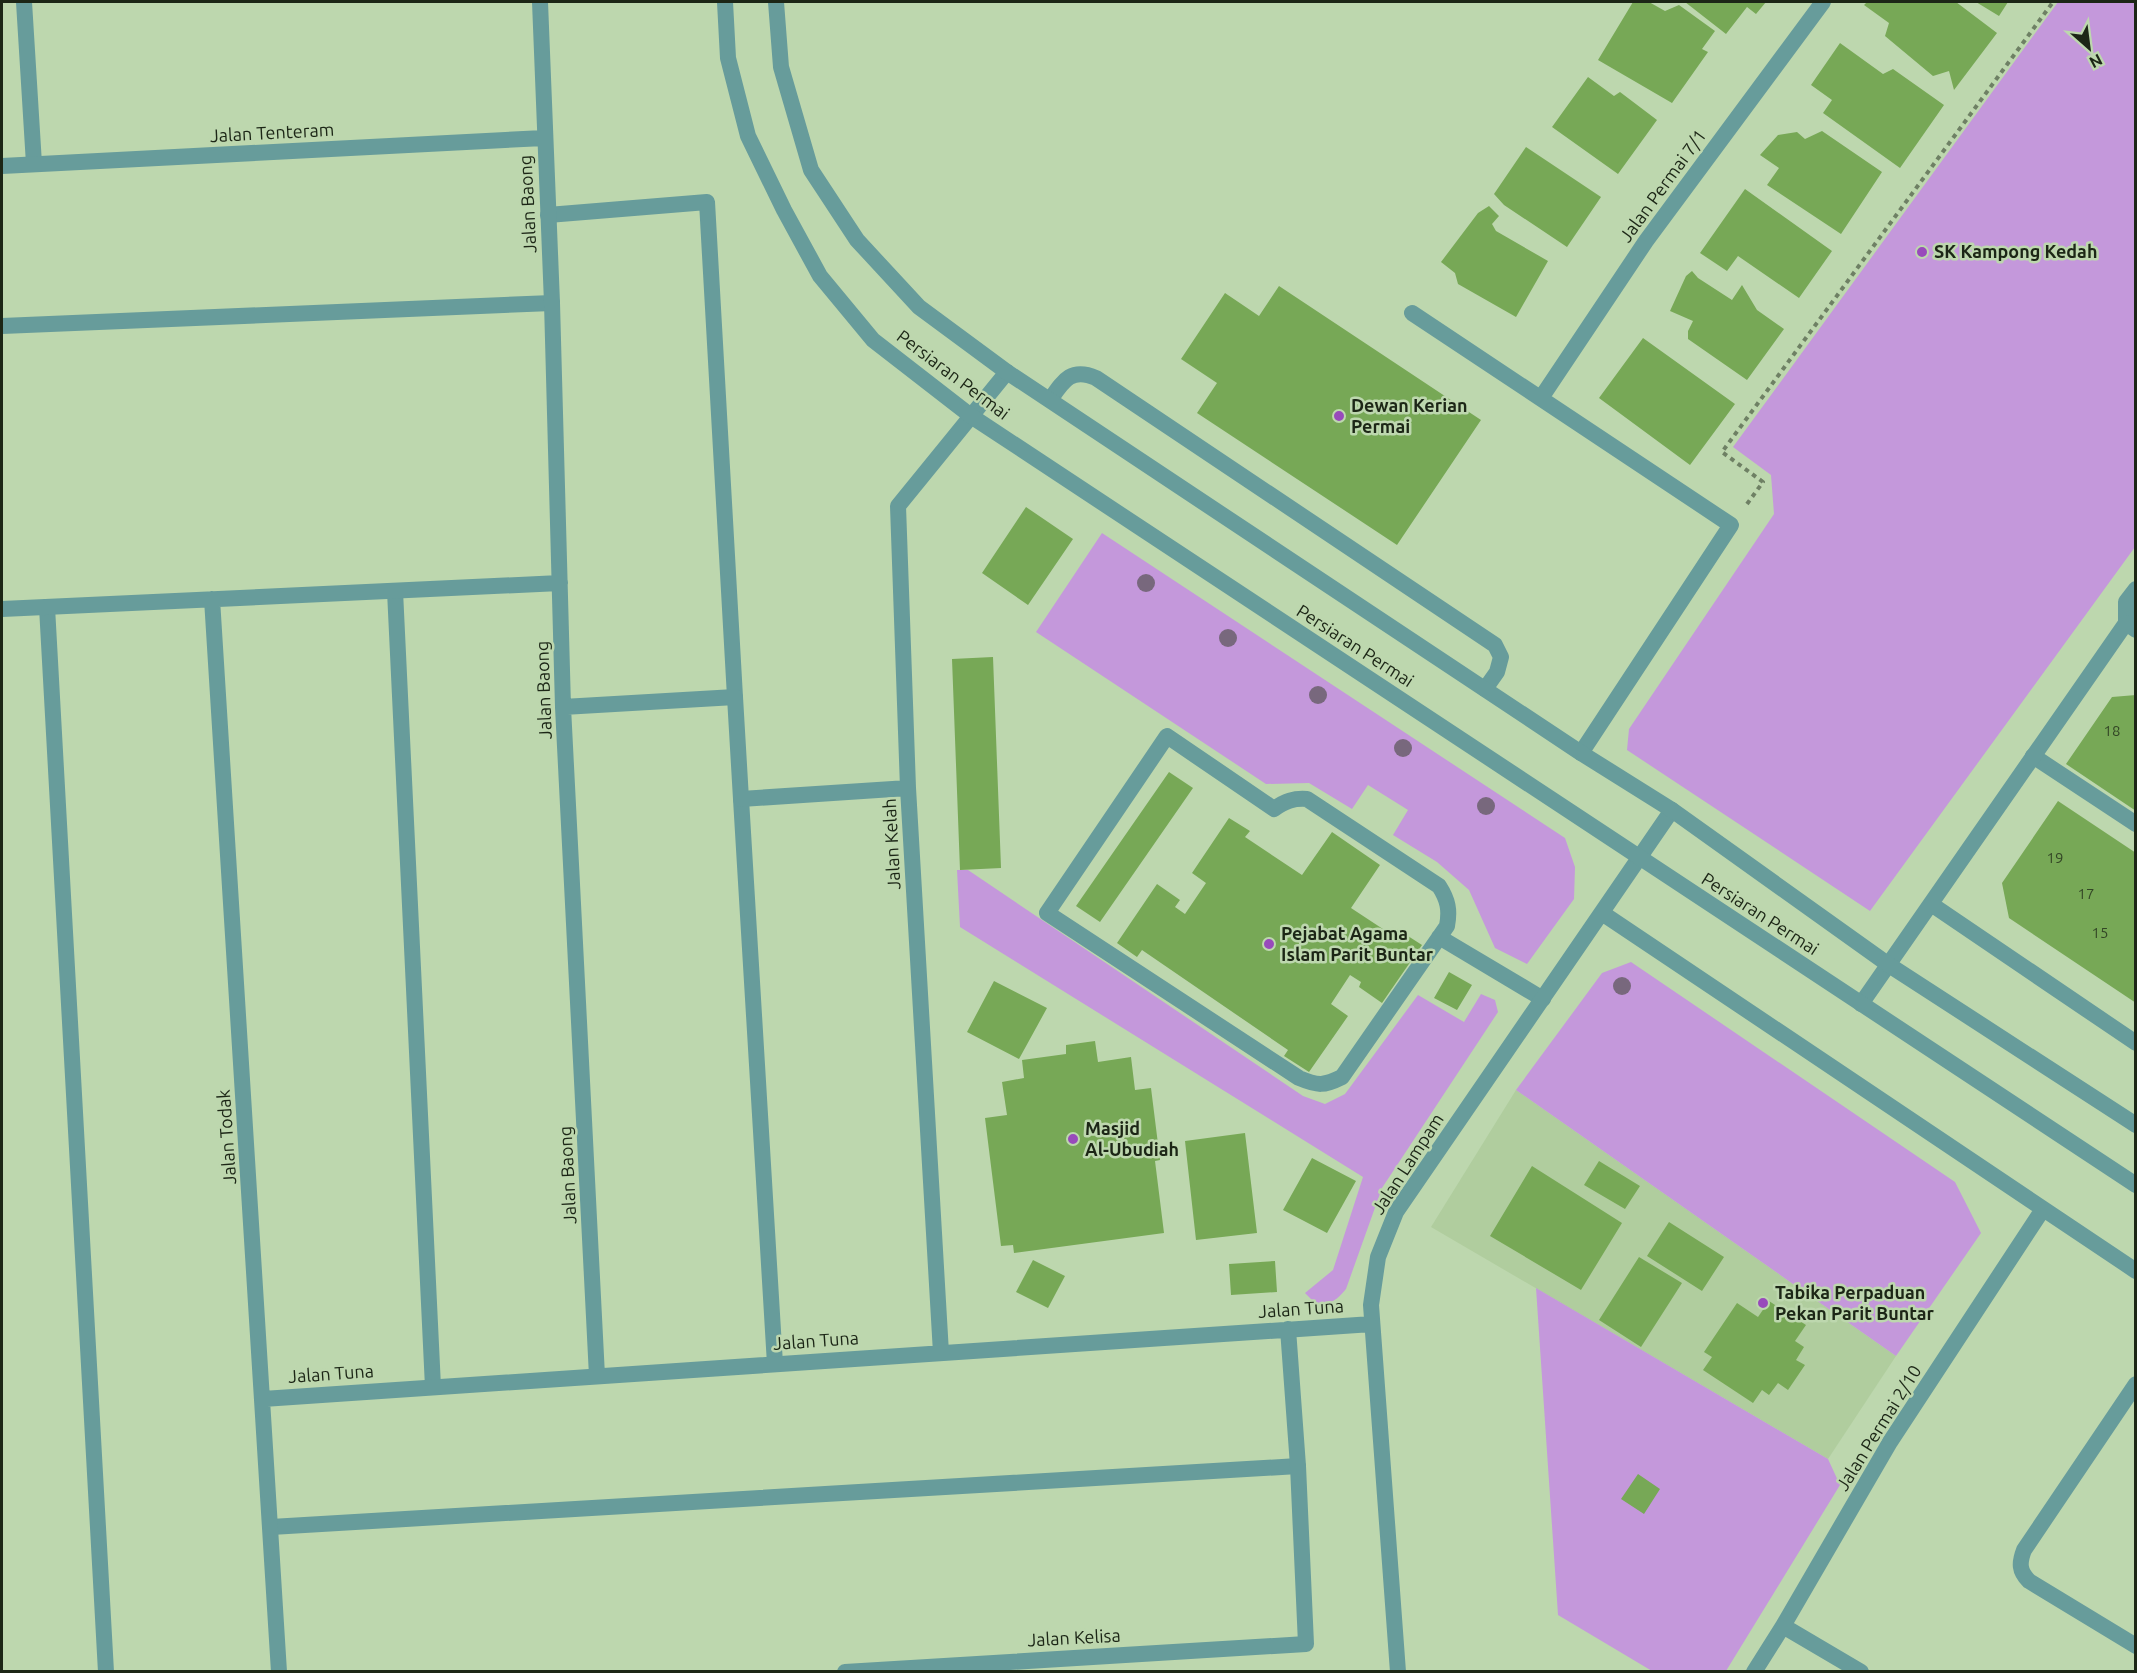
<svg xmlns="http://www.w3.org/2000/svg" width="2137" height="1673" font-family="Ubuntu,sans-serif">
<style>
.built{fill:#b0cd9e}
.green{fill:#c498db}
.building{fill:#77a856}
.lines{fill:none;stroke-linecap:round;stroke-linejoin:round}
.path{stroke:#6e8064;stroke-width:4;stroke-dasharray:4.5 4.5;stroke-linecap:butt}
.service{stroke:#679c9b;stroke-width:16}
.minor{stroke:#679c9b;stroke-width:16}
.tertiary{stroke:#679c9b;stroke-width:16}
.tree{fill:#78687d}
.poi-dot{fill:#984abb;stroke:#bdd7ae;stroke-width:2}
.labels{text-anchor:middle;stroke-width:5;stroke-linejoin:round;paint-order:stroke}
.number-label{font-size:15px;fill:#334626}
.street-label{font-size:18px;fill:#1c2616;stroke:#bdd7ae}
.poi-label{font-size:18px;font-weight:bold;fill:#1c2616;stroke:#bdd7ae;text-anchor:start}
</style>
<rect width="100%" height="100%" fill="#bdd7ae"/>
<path class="built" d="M1516,1090L1896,1356L1828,1459L1431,1227Z"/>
<path class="green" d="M2058,2H2135V547L1870,911L1627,750L1629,729L1774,514L1771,475L1733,447Z
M1102,533L1565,838L1575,867L1574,899L1527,964L1495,948L1469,890L1437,862L1393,835L1408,810L1368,785L1352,809L1309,783L1266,784L1036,632Z
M957,870H968L1303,1096L1325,1104L1345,1094L1418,995L1464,1022L1481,994L1495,1000L1498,1012L1382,1188L1346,1289C1337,1300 1331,1304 1317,1305L1305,1293L1333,1270L1363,1177L960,927Z
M1631,962L1955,1182L1981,1233L1896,1356L1516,1090L1602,973Z
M1536,1288L1828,1459L1840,1485L1726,1671H1652L1558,1615Z"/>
<path class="building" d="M1633,2H1649L1665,11L1679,5L1715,31L1702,49L1708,52L1672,103L1598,60Z
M1685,2H1766L1756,14L1747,7L1726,34Z
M1867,2H1956L1997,33L1954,90L1949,71L1933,76L1885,36L1889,23L1864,5Z
M1976,2H2008L1999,16Z
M1840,43L1883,74L1893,69L1944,105L1900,168L1823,113L1832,100L1811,85Z
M1588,77L1614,96L1620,92L1657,120L1618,174L1552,127Z
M1822,131L1882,172L1841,234L1767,185L1779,168L1760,155L1778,135L1797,132L1805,139Z
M1526,147L1601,197L1567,247L1504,205L1494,194Z
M1745,189L1832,251L1799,298L1738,256L1727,271L1700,253Z
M1489,206L1499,216L1492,224L1496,231L1548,261L1516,317L1458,284L1455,273L1441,262L1478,213Z
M1692,271L1698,278L1732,300L1742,285L1757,310L1784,329L1747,380L1688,339V331L1693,321L1670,311L1686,276Z
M1279,286L1481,420L1397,545L1197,413L1217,383L1181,359L1225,293L1259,316Z
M1643,338L1735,404L1690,465L1599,398Z
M1026,507L1073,539L1028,605L982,573Z
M993,657L1001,868L960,870L952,659Z
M2136,695V811L2066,764L2112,697Z
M1169,772L1193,788L1100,922L1076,906Z
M2058,801L2136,853V1003L2009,918L2002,883Z
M1229,818L1250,831L1245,837L1302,875L1332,832L1380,865L1351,908L1392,935L1397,929L1422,945L1382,1003L1359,987L1361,982L1350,975L1331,1004L1348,1016L1309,1072L1284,1056L1288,1050L1142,950L1137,957L1117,943L1157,884L1180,900L1175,907L1185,914L1206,883L1192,873Z
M1449,972L1472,985L1457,1010L1434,998Z
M994,981L1047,1008L1019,1059L967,1032Z
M1095,1041L1098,1062L1131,1057L1135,1090L1151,1088L1160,1160L1155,1161L1164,1233L1014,1253L1013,1245L1001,1246L985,1118L1007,1115L1002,1082L1024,1078L1022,1060L1066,1054V1045Z
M1245,1133L1257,1233L1196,1240L1185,1141Z
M1312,1158L1356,1181L1327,1233L1283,1210Z
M1599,1161L1640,1186L1625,1209L1584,1185Z
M1532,1166L1622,1223L1581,1290L1490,1236Z
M1669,1222L1724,1257L1702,1291L1647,1256Z
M1639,1257L1682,1283L1641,1347L1599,1320Z
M1033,1260L1065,1276L1048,1308L1016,1292Z
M1275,1261L1277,1292L1231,1295L1229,1264Z
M1769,1301L1806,1325L1795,1341L1804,1347L1796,1360L1805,1365L1788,1390L1778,1383L1769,1395L1762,1390L1753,1403L1703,1370L1712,1357L1704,1352L1737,1303L1758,1317Z
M1638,1474L1660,1489L1644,1514L1621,1499Z"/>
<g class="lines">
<path class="path" d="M1747,504L1763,482L1722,452L2053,2"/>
<path class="service" d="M24,2L34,164
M548,215L707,202L735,697
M2,326L552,303
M1050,400C1063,381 1071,367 1096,378L1495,645L1501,657L1497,672L1485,689
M395,591L433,1387
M47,607L106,1672
M2126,623V602L2136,589
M1167,736L1274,809C1285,801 1294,798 1307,799L1439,886C1448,900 1450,910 1447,926L1342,1077C1324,1086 1318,1086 1299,1078L1047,913Z
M2033,756L2136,824
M741,799L775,1364
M1439,937L1543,999
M2136,1384L2024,1550C2019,1563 2019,1571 2029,1581L2136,1646
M271,1527L1298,1466"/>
<path class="minor" d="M540,2L552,303L563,707L597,1376
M2,166L544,138
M1412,313L1731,525L1581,753
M1541,398L1646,241L1823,2
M212,599L279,1672
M2,609L560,583
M563,707L735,697L741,799L908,788
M1931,904L2136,1043
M1602,913L2136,1271
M1861,1004L2126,623L2136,630
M941,1353L908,788L898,506L1007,372
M263,1399L1372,1324
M1783,1626L1861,1672
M845,1672L1306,1644L1298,1466L1288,1329
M1398,1672L1371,1305L1378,1257L1396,1212L1672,810
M1754,1672L1783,1626L1890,1442L2043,1209"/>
<path class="tertiary" d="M725,2L728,58L748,136L784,210L820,276L873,340L971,416L2136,1185
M776,2L781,67L811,170L857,240L919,307L1007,372L1581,753L1672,810L1889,965L2136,1125"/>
</g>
<g class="tree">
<circle cx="1146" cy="583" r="9"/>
<circle cx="1228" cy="638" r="9"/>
<circle cx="1318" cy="695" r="9"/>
<circle cx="1403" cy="748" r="9"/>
<circle cx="1486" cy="806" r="9"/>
<circle cx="1622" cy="986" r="9"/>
</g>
<g class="poi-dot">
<circle cx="1922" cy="252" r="6"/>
<circle cx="1339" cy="416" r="6"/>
<circle cx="1269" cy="944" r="6"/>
<circle cx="1073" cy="1139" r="6"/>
<circle cx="1763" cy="1303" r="6"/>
</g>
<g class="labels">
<g class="number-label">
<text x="2112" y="736">18</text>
<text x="2055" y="863">19</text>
<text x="2086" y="899">17</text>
<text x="2100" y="938">15</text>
</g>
<g class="street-label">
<text transform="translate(272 133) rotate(-3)" y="6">Jalan Tenteram</text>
<text transform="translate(1663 186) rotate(-54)" y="6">Jalan Permai 7/1</text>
<text transform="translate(528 204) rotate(-93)" y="6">Jalan Baong</text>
<text transform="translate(953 375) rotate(37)" y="6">Persiaran Permai</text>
<text transform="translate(1355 646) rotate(33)" y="6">Persiaran Permai</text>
<text transform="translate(544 690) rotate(-92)" y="6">Jalan Baong</text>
<text transform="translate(892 844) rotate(-93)" y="6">Jalan Kelah</text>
<text transform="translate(1760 914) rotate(33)" y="6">Persiaran Permai</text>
<text transform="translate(227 1137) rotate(-94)" y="6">Jalan Todak</text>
<text transform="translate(1408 1164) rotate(-57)" y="6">Jalan Lampam</text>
<text transform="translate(568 1175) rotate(-93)" y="6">Jalan Baong</text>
<text transform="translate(1301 1309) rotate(-4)" y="6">Jalan Tuna</text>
<text transform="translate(816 1341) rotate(-4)" y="6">Jalan Tuna</text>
<text transform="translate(331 1374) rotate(-4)" y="6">Jalan Tuna</text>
<text transform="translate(1879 1428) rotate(-58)" y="6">Jalan Permai 2/10</text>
<text transform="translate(1074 1638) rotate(-3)" y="6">Jalan Kelisa</text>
</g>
<g class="poi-label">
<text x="1934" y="258">SK Kampong Kedah</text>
<text x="1351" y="412">Dewan Kerian<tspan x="1351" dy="21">Permai</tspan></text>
<text x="1281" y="940">Pejabat Agama<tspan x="1281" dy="21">Islam Parit Buntar</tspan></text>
<text x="1085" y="1135">Masjid<tspan x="1085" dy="21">Al-Ubudiah</tspan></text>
<text x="1775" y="1299">Tabika Perpaduan<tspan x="1775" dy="21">Pekan Parit Buntar</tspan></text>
</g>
</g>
<rect width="2137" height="1673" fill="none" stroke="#1c2616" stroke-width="6"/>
<g transform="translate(2089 48) rotate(152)" stroke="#bdd7ae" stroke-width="4.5" paint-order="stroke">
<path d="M0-4.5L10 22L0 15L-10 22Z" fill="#1c2616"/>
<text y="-9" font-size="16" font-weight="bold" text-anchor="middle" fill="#1c2616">N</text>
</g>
</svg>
